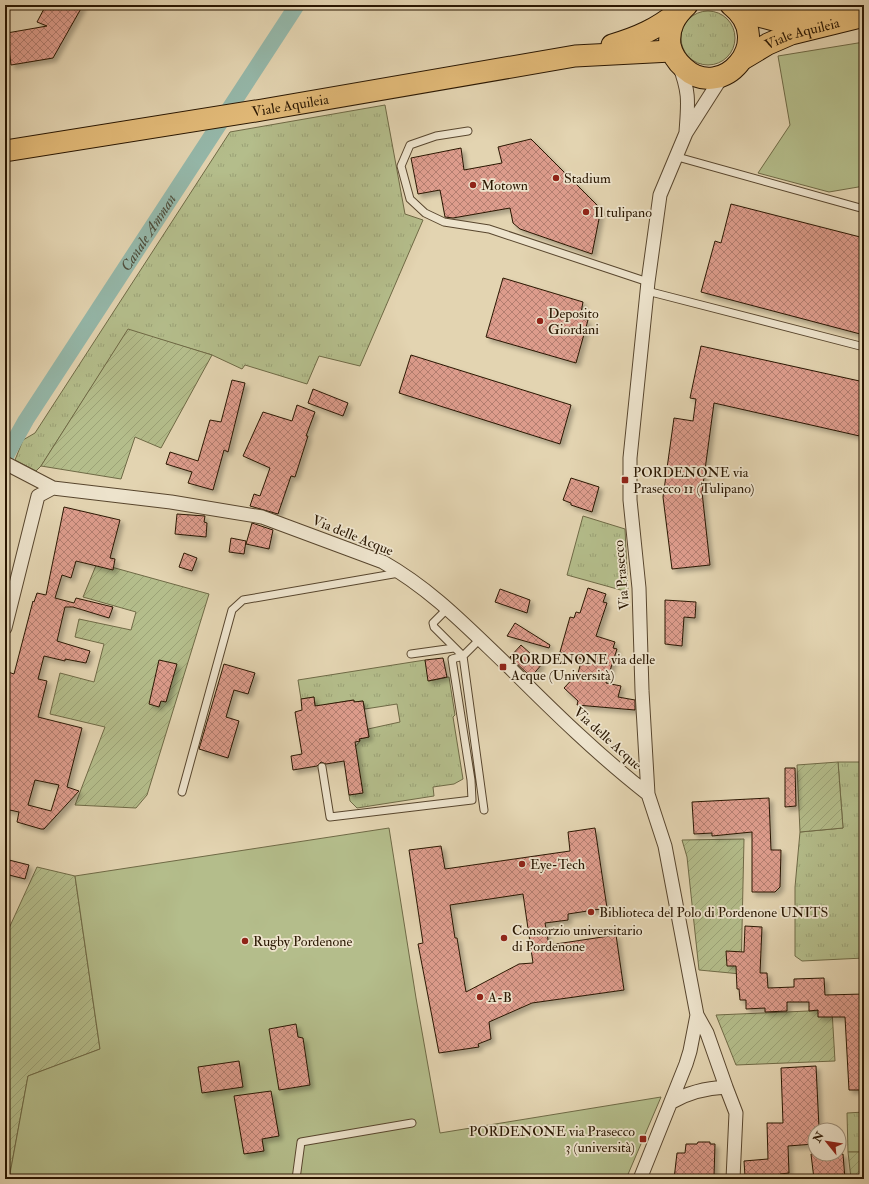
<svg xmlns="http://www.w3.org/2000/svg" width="869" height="1184" font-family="'IM FELL Double Pica',serif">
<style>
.grass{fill:url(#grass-tufts);stroke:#6f6a46}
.garden{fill:url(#garden-furrows);stroke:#6f6a46}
.pitch{fill:#b4bd8b;stroke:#6f6a46}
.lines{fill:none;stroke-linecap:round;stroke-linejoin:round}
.canal{stroke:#95b8aa;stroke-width:16}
.building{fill:url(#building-cross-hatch);stroke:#2a1702;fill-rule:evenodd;filter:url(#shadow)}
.lane-casing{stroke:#58462e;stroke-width:9}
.street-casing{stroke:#58462e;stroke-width:15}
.primary-casing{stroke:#2a1702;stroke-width:23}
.lane{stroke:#ede3cc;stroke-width:7}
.street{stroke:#ede3cc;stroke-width:13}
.primary{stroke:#e2ba78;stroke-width:21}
.poi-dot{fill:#8f2418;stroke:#ede3cc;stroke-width:1.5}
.labels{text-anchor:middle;stroke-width:3.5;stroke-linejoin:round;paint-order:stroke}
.street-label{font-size:14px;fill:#2a1702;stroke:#ede3cc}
.poi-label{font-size:14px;fill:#2a1702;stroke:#ede3cc;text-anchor:start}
.water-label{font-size:15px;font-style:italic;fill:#4f4f3d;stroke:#ede3cc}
</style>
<defs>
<pattern id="grass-tufts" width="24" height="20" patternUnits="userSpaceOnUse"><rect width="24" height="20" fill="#b4bd8b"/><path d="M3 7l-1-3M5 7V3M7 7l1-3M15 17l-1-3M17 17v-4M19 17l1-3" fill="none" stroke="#9ba276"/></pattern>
<pattern id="garden-furrows" width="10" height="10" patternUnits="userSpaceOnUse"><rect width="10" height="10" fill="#b4bd8b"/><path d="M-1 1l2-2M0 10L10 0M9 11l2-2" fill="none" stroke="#9ba276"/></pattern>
<pattern id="building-cross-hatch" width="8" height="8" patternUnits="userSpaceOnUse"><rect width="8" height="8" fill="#dd9c8c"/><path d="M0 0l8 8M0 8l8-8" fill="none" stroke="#b37e70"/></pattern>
<filter id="shadow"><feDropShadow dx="3.5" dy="3.5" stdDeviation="2" flood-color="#0004"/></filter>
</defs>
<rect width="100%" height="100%" fill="#e3d4b1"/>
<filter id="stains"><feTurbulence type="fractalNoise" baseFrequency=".005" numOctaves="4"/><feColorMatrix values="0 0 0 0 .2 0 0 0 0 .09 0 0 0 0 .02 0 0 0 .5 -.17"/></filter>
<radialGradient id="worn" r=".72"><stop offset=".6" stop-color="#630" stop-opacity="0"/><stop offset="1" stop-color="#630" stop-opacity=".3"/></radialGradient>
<path class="grass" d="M681 38a27 27 0 1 1 54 0a27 27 0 1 1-54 0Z
M385,105L405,214L423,220L360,366L319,356L307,384L245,365L242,369L212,355L128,330L41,466L36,471L15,460L23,440L35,433L230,132Z
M583,516L625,529L628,592L567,575Z
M425,660L429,681L449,677L455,715L453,717L463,779L454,784L433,787L434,796L357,808L350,801L349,795L362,793L355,747L360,741L359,739L369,737L368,729L400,722L397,704L365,709L363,701L354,702L353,700L324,705L316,711L314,697L301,699L298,680Z
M838,762H864V958L802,961L795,956V887L800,832L843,828Z
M864,1112V1152H848L847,1113Z"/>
<path class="garden" d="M128,329L212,355L161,448L135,437L121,479L41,466Z
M97,563L209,594L147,795L136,808L75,805L105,727L50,714L60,673L94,682L104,644L75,637L79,619L131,630L136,612L83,597Z
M838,762L843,828L800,832L797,765Z
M744,839L741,974L699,970L687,857L682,840Z
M37,867L75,876L100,1049L28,1076L9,1179H5V937Z
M832,1010L835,1061L736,1065L716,1015Z
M848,1152H864V1179H851Z"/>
<path class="pitch" d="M864,42V186L829,192L758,173L790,125L778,56Z
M389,828L416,998L440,1133L661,1097L626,1179H9L28,1076L100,1049L75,876Z"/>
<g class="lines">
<path class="canal" id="s1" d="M5,463L7,454L26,420L297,5"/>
</g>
<path class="building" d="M46,5H83L53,58L11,65L7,33L47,26L37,22Z
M531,139L601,209L592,254L520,229L513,223L510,208L453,218L445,217L440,190L418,194L411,158L461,148L464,170L502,163L498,147Z
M731,204L864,238V335L701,292L715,241L721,243Z
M503,278L583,302L580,318L588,320L576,363L486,337Z
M701,346L864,382V437L714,403L702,492L710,565L672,569L663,497L674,418L693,421L696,399L690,398Z
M411,355L571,405L560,444L399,393Z
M232,380L245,383L228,452L224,450L213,490L188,483L192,472L166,464L170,452L198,461L210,420L221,422Z
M313,389L348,403L343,416L308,403Z
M297,405L315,412L306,436H308L295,477L291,476L278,514L250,506L254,494L260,496L270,468L243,456L263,412L292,421Z
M571,478L599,487L592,512L571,505V503L563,500Z
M64,507L120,520L110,558L115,559L113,570L76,561L71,578L62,575L55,598L74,603L76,598L113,607L109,618L73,607H65L57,641L90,651L86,663L65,659V661L44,656L38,679L47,681L38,717L82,728L67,787L79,791L44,829H41L17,822L19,812L5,809V685L8,672L14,674L33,601L34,602L37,593L46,595ZM35,780L59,785L51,811L28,805Z
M177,514L205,516L204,522L207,523L206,537L175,534Z
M252,523L273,530L269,549L246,544Z
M231,538L246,541L244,554L229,552Z
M184,553L197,558L192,571L179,567Z
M588,588L606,594L603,602L607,603L596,636L615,642L613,648L617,649L606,683L621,686L618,697L635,700V710L577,705L578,701L564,688L578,673L582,659L560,652L570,617L574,618L576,612L580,613Z
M500,589L530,600L527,613L495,602Z
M665,600L696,602L695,618L684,617L682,646L665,644Z
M515,623L550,645L549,648L507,636Z
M521,645L542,664L531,677L510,657Z
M443,658L447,677L428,681L425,660Z
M159,660L177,664L166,702L161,701L159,707L149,704Z
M224,664L255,673L248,694L234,690L226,717L239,721L228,758L199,749Z
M314,697L315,706L354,700V702L363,701L369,737L359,739L360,741L355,742L363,793L349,795L344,761L326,764L321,762L317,766L293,770L291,756L302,754L295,712L302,710L301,699Z
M785,768H795L796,806L785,807Z
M769,798L771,850H781L780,887L775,892H752V832L712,836V833L694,834L692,802Z
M595,828L607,908L568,914V920L545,923L549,945L616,935L624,990L532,1003L489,1022L491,1039L478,1044L479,1047L439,1053L418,944L423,943L409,850L441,846L445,869L570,851L568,832ZM523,894L533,963L519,964L466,992L457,938H455L450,905Z
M5,859L29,865L25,879L5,874Z
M745,926L762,927L760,973H767L768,988L794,987V979L824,978L825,995L864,994V1090H849L845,1017H818V1010L809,1011V1002H787V1011L765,1012V1008L746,1009V1000H740L739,989H737L736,966H727L726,951L744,952Z
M296,1024L298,1037L303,1038L310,1085L279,1090L269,1029Z
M239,1061L243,1087L202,1093L198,1067Z
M816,1066L819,1128H814V1144L788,1146L789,1173L780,1174V1179H747V1176H745L744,1161L768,1159L767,1123H783L781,1068Z
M271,1091L279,1136L262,1139L264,1151L244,1154L234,1096Z
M698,1142H710V1144H715L714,1176L710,1175V1179H674L677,1153H685L686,1144H697Z
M811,1154H843L845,1179H814Z"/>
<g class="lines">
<g class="lane-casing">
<path id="lane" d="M468,131L436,136L410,145L401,166L410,199L425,213L444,222L489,229L648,282
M674,156L864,209
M647,291L864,347
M448,608L433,623L434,627L463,656L484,810
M411,654L454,648
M322,767L330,817L472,800L471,780L452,659L463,656L480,639
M182,792L232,610L243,600L399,573
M296,1179L301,1142L412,1123"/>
</g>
<g class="street-casing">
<path id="street" d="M679,65C690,93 688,103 686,132
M5,463L53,488
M38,496L53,488L171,502L262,517L383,562C432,590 466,626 507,665C552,710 598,755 648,794
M5,628L38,496
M726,1087L736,1113L733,1179
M672,1102C689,1092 707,1088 726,1087L707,1033L697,1015
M640,1179L686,1064L690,1051L697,1015L665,846L648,794L642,691L639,588L630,500V458L648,282L660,195L686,133L723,75"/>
</g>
<g class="primary-casing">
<g id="primary">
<path d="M687,5C675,16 668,28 670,45C672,54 677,62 684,68C722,103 777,41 731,5"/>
<path d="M738,11L774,20L847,7"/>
<path d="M612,45C639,37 656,29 678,12"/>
<path id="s2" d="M743,59L768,44L791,34L864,16"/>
<path id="s3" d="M5,151L262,110L575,56L671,51"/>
</g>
</g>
<use href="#lane" class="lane"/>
<use href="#street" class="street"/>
<use href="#primary" class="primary"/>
</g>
<g class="poi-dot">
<circle cx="556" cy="178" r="4"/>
<circle cx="473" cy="185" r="4"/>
<circle cx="586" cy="212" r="4"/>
<circle cx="540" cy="321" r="4"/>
<rect x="621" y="476" width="8" height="8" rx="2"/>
<rect x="499" y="663" width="8" height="8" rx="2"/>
<circle cx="522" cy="864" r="4"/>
<circle cx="591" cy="912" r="4"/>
<circle cx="504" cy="938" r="4"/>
<circle cx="245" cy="941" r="4"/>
<circle cx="480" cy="997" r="4"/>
<rect x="639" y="1135" width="8" height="8" rx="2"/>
</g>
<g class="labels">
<g class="street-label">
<text dy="5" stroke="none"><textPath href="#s2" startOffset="65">Viale Aquileia</textPath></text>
<text dy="5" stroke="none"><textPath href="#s3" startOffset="289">Viale Aquileia</textPath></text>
<text transform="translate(353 535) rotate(22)" y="5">Via delle Acque</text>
<text transform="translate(621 575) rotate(-95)" y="5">Via Prasecco</text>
<text transform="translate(608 738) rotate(42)" y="5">Via delle Acque</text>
</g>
<g class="poi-label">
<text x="564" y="183">Stadium</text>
<text x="481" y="190">Motown</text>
<text x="594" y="217">Il tulipano</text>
<text x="548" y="318">Deposito<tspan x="548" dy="16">Giordani</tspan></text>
<text x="633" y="477">PORDENONE via<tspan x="633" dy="16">Prasecco 11 (Tulipano)</tspan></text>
<text x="511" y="664">PORDENONE via delle<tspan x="511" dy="16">Acque (Università)</tspan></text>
<text x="530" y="869">Eye-Tech</text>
<text x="599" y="917">Biblioteca del Polo di Pordenone UNITS</text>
<text x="512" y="935">Consorzio universitario<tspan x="512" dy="16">di Pordenone</tspan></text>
<text x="253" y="946">Rugby Pordenone</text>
<text x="488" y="1002">A-B</text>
<text x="635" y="1136" text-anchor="end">PORDENONE via Prasecco<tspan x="635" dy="16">3 (università)</tspan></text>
</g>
<g class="water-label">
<text dy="5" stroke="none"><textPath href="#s1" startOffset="272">Canale Amman</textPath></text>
</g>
</g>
<rect width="869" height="1184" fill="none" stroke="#e3d4b1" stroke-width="20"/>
<rect x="6" y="6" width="857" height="1172" fill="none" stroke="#2a1702" stroke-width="2"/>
<rect x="10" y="10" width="849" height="1164" fill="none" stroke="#2a1702"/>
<g transform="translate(827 1142) rotate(300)"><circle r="19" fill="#ede3cc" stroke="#9f917b"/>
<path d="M0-3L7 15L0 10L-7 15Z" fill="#8f2418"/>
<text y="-6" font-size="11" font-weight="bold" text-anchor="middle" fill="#2a1702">N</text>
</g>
<rect width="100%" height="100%" filter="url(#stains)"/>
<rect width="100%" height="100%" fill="url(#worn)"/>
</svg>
